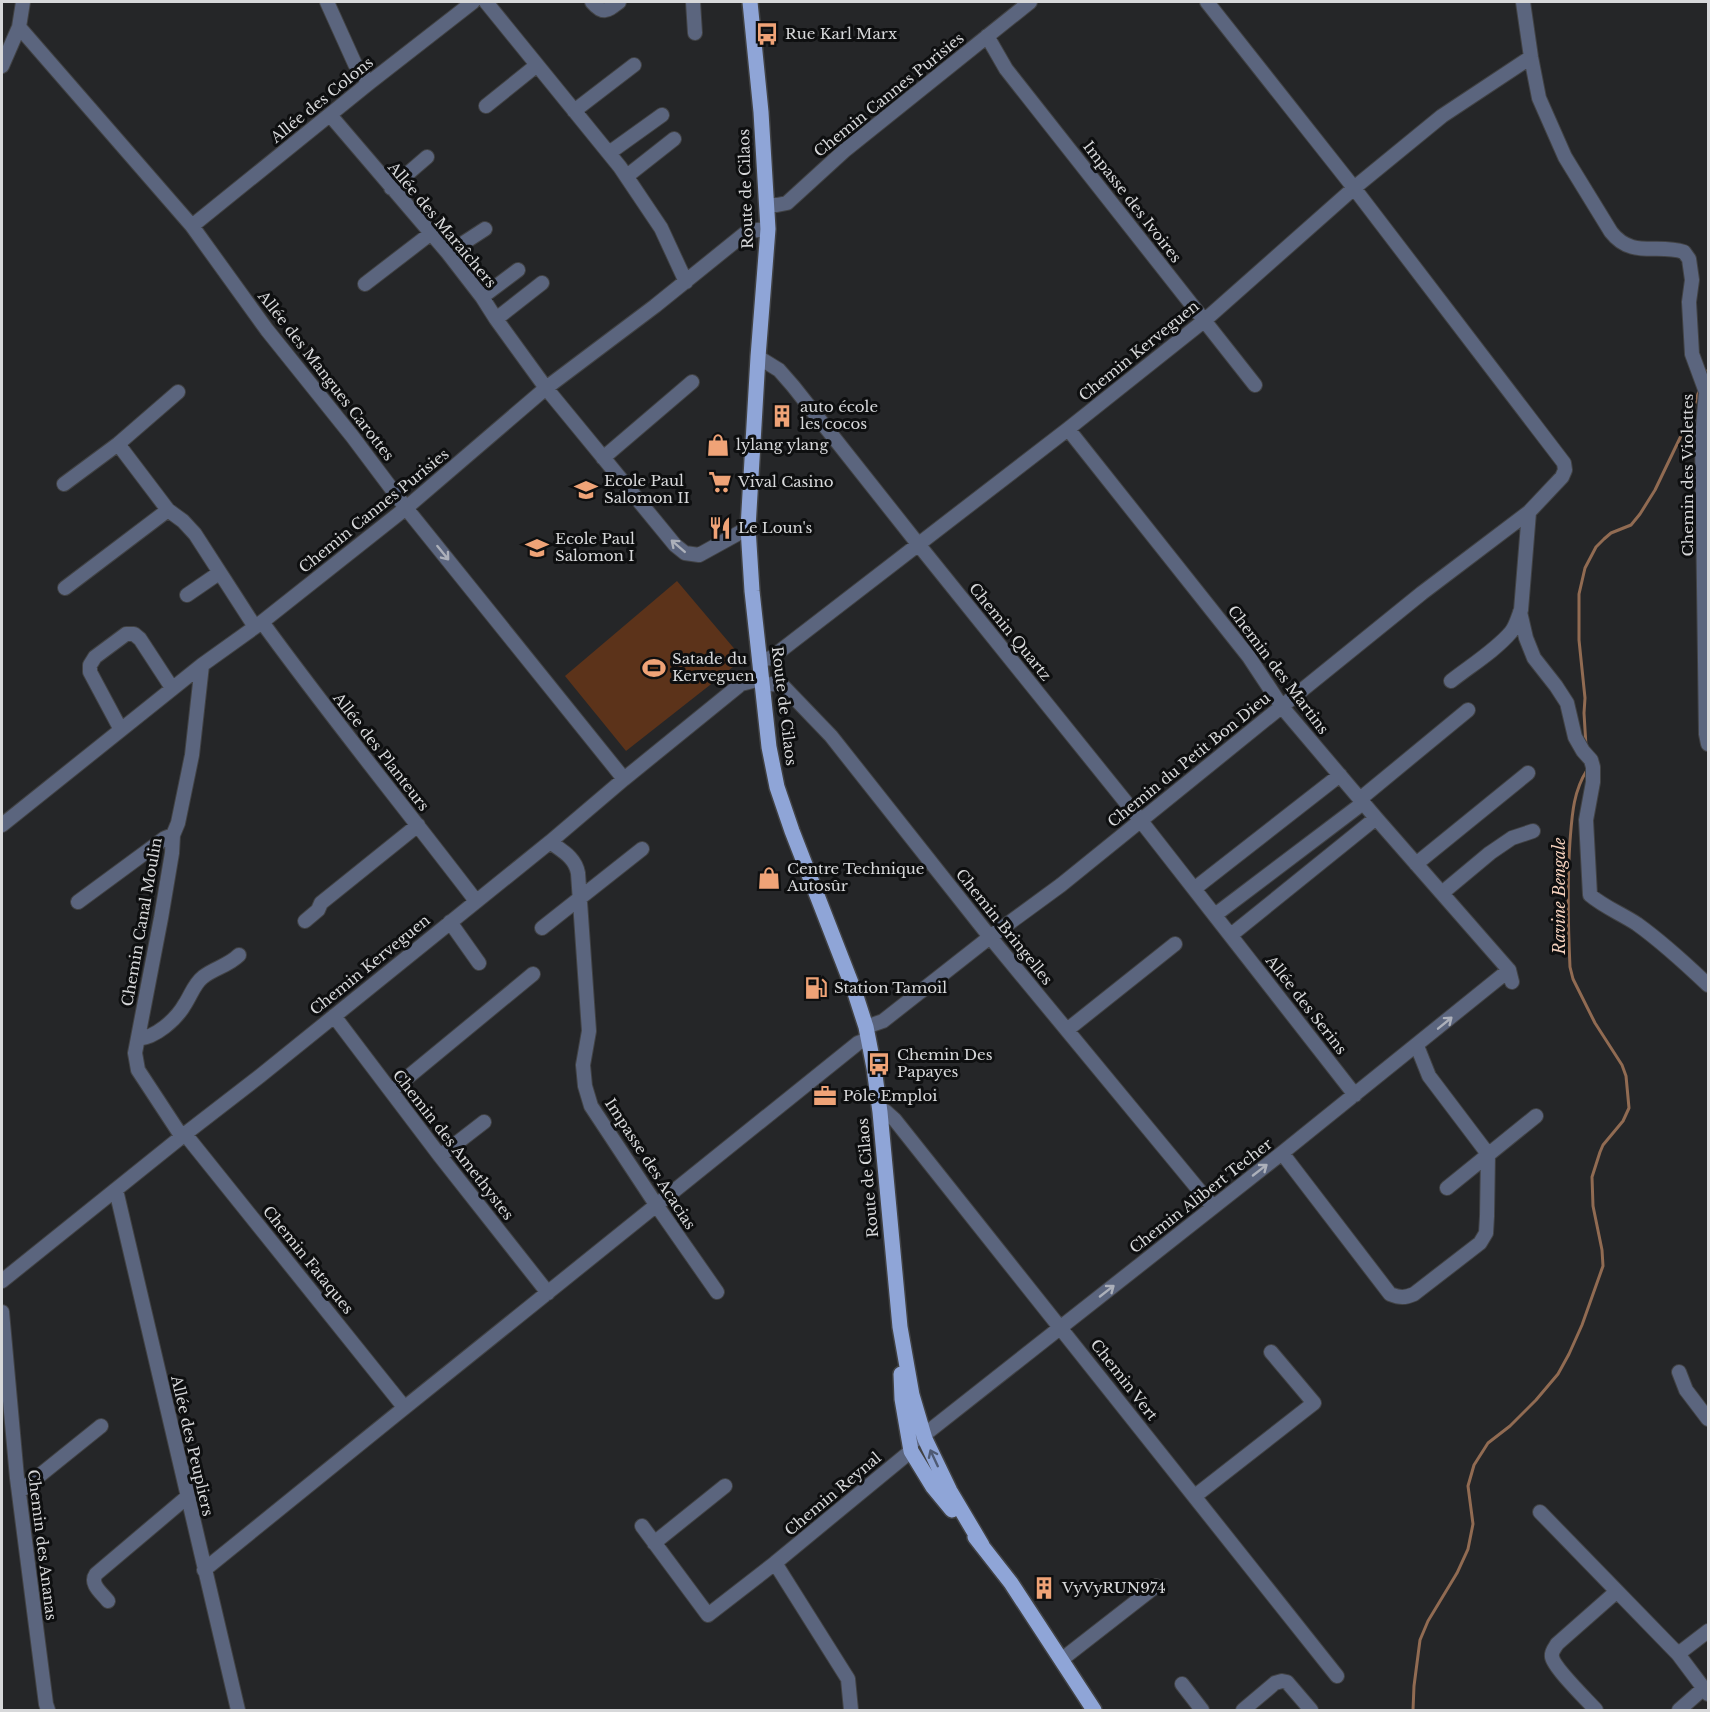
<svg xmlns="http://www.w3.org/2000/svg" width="1710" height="1712" font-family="'Libre Baskerville',serif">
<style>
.park{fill:#5c331a}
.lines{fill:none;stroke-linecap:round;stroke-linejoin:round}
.stream{stroke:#916b52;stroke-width:3}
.minor-casing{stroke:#414244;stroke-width:16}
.major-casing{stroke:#414244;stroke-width:18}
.minor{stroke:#5b657e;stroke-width:14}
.major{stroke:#8fa5d7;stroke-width:15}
.oneway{stroke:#acb0ba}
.oneway2{stroke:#4e5a74}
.labels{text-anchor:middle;stroke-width:6;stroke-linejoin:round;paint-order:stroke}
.poi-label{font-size:15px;fill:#d7d8da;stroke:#0e0f10;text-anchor:start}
.street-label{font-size:15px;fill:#d7d8da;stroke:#0e0f10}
.water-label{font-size:16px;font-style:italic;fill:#f5d1bd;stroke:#0e0f10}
</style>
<rect width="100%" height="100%" fill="#252628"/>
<path class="park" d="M677,581L743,659L626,751L565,676Z"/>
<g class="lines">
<path class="stream" d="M1705,377L1708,370
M1586,746L1584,713L1585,698L1579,640V594L1585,568L1596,547L1604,539L1611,533L1631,525L1640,514L1655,490L1691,415L1700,388
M1413,1710L1414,1686L1420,1640L1428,1621L1457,1573L1468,1549L1473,1524L1468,1486L1474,1465L1488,1443L1510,1426L1536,1400L1558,1374L1569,1354L1582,1325L1603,1266L1602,1250L1593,1206L1592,1177L1600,1152L1603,1145L1623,1121L1629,1108L1626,1076L1622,1065L1595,1023L1573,979L1570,967C1568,925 1567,883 1570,841C1572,816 1573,792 1587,770"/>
<g class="minor-casing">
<path id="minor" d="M327,2L355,64L369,83
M486,2L620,167L661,228L686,282
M592,2C603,15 607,11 619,2
M693,2L695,33
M1523,2L1531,57L1539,98L1565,157L1611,232C1632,259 1657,243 1684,252L1689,259L1692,280L1689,302L1692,354L1706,392L1702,438L1706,734L1708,744
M19,27L192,226L267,330L352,436L406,508L624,779
M987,36L1006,69L1255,385
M2,66L19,27L23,2
M486,106L537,65
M574,111L634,65
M330,115L448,253L482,297L496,319L546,388L675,545L685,553L699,555L748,528
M609,153L662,115
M627,176L674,139
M391,188L427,157
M767,205H777L787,203L844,151L1030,2
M192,226L369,83L473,2
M448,253L485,229
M365,284L430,234
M482,297L518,270
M496,319L542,283
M758,357L779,370L793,386L918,544L1141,821L1355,1095
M1068,429L1249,657L1282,707L1376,818L1509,970L1512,982
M118,444L168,510L183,521L195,534L255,627
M603,458L692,382
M64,484L118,444L178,392
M65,588L168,510
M187,595L219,573
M1520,612L1526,638L1534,658L1556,686L1567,703L1575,737L1583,751L1591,760L1593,767V782L1586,820L1590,895C1604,907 1622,914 1637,924C1662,942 1686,964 1708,985
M262,622C331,717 405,808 476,901
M759,660L771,658L1068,429L1205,320L1354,188L1442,116L1531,57
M1451,681C1470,666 1496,650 1511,632C1516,626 1518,617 1521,610L1529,512
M762,686L771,684L782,685L831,736L990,937L1213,1207
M121,730L90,672V665L95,657L126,634H134L140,639L172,688
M1360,799L1468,710
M2,825L202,665L262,622L406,508L546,388L655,306L748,231L768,229
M550,842C562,851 575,857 578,873L589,1031L583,1065L585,1086L591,1106L657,1206L717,1292
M1416,864L1528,773
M1194,889L1340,775
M1442,893L1490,853L1512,838L1533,831
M78,902L165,838L173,835
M1215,915L1363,803
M305,921L318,910L321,903L418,825
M450,922L479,963
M542,928L642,849
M1231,935L1376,818
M334,1016L440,1156L548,1293
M866,1027L883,1021L990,937L1061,885L1422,593L1529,512L1562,477L1565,470L1564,463L1354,188L1207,2
M1067,1030L1175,944
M138,1039C156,1037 176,1020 185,1004C191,995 194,984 203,977C214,968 228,966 239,955
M391,1091L533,974
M880,1112L885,1111L895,1120L1337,1676
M185,1134L404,1407
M182,1137L138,1070L135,1053L161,918L172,853L173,835L178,823L192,755L202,665
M1282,1153L1390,1294C1400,1298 1405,1298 1414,1294L1480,1243L1486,1233L1487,1216L1488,1154L1429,1076L1417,1046
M440,1156L484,1122
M1447,1188L1536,1116
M116,1190L238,1710
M2,1281L185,1134L260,1076L550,842L624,779L741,684L761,679
M2,1312L17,1478L46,1704L48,1710
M1679,1372L1686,1390L1708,1419
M910,1443L924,1435L1282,1153L1509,970
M19,1492L101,1426
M1195,1496L1314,1403L1271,1352
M1540,1512L1678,1654L1708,1694
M642,1526L708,1615L775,1563L911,1451
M654,1543L725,1486
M775,1563L848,1679L851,1710
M204,1570C421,1393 641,1219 858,1043L868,1039
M108,1601C102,1593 89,1584 96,1574L187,1497
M1678,1654L1708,1631
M1061,1660L1156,1586
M1182,1684L1202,1710
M1243,1710L1275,1683L1282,1681L1287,1682L1311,1710
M1596,1710C1587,1700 1554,1668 1552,1657C1551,1651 1555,1648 1557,1644L1616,1592
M1679,1710L1704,1688"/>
</g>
<g class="major-casing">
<path id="major" d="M750,2L761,112L768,229L758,357L748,528L752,591L769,747L777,787L792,831L855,993L866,1027L874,1068L880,1112L900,1327L912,1395L925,1439L950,1491L982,1545
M901,1374L902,1399L911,1451L933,1487L952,1510
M975,1537L1011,1583L1094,1710"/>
</g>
<use href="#minor" class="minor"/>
<use href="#major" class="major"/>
</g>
<defs><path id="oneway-shaft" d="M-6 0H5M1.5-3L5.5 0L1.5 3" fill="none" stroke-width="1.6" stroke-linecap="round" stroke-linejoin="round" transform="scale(1.5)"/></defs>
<g class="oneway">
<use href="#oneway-shaft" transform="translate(678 546) rotate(-139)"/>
<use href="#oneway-shaft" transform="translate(443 553) rotate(51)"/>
<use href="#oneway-shaft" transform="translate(1445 1023) rotate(-39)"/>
<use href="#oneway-shaft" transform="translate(1260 1170) rotate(-38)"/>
<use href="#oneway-shaft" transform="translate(1107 1291) rotate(-38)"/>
</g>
<use class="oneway2" href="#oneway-shaft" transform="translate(934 1458) rotate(-115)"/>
<defs>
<g id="bus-bare" transform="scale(1.8)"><path d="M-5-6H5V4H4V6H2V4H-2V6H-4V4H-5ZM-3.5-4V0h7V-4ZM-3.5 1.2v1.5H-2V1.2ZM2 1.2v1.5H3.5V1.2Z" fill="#efa377" stroke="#0e0f10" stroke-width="2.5" paint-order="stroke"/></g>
<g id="building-bare" transform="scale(1.8)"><path d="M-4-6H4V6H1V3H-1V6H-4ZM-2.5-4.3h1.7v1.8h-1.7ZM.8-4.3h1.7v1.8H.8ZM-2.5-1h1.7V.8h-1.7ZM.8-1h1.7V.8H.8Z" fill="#efa377" stroke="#0e0f10" stroke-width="2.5" paint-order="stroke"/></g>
<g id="shop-bare" transform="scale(1.8)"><path d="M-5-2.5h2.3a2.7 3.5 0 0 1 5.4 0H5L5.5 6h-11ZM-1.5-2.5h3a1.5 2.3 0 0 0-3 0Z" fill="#efa377" stroke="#0e0f10" stroke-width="2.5" paint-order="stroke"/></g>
<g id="supermarket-bare" transform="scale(1.8)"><path d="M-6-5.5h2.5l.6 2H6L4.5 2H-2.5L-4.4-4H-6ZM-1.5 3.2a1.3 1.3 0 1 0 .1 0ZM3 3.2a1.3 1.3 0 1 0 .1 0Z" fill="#efa377" stroke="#0e0f10" stroke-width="2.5" paint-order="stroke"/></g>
<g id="school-bare" transform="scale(1.8)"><path d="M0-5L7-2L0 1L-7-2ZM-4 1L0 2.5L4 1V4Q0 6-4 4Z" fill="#efa377" stroke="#0e0f10" stroke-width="2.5" paint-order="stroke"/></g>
<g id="restaurant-bare" transform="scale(1.8)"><path d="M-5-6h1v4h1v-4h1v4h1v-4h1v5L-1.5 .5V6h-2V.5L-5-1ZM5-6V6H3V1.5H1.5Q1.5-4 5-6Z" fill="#efa377" stroke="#0e0f10" stroke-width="2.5" paint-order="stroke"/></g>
<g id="stadium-bare" transform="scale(1.8)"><path d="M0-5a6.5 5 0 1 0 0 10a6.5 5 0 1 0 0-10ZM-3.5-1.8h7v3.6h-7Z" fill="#efa377" stroke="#0e0f10" stroke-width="2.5" paint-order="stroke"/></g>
<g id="fuel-bare" transform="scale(1.8)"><path d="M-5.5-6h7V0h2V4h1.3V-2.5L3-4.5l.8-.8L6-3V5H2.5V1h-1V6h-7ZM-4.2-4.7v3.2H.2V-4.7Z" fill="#efa377" stroke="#0e0f10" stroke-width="2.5" paint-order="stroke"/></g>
<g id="office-bare" transform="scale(1.8)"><path d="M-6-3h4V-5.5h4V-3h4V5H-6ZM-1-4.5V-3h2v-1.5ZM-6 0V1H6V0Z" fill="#efa377" stroke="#0e0f10" stroke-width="2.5" paint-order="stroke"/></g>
</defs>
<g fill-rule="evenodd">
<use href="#bus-bare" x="767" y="34"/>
<use href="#building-bare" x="782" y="416"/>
<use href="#shop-bare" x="718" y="445"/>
<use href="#supermarket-bare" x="720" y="482"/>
<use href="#school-bare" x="586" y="490"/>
<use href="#restaurant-bare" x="720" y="528"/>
<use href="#school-bare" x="537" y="548"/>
<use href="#stadium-bare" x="654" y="668"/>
<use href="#shop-bare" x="769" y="878"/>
<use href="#fuel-bare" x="816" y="988"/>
<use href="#bus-bare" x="879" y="1064"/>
<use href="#office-bare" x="825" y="1096"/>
<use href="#building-bare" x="1044" y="1588"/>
</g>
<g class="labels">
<g class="poi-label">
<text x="785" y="39">Rue Karl Marx</text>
<text x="800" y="412">auto école<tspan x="800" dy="17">les cocos</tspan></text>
<text x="736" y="450">lylang ylang</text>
<text x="604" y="486">Ecole Paul<tspan x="604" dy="17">Salomon II</tspan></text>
<text x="738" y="487">Vival Casino</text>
<text x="738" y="533">Le Loun's</text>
<text x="555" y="544">Ecole Paul<tspan x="555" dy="17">Salomon I</tspan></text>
<text x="672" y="664">Satade du<tspan x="672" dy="17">Kerveguen</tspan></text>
<text x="787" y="874">Centre Technique<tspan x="787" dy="17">Autosûr</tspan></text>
<text x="834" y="993">Station Tamoil</text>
<text x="897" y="1060">Chemin Des<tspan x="897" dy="17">Papayes</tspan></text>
<text x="843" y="1101">Pôle Emploi</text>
<text x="1062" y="1593">VyVyRUN974</text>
</g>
<g class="street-label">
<text transform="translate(889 95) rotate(-39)" y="5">Chemin Cannes Purisies</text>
<text transform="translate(322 100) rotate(-39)" y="5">Allée des Colons</text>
<text transform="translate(746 189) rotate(-92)" y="5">Route de Cilaos</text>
<text transform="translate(1132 202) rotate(52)" y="5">Impasse des Ivoires</text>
<text transform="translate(442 225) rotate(50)" y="5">Allée des Maraîchers</text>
<text transform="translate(1139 351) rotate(-39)" y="5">Chemin Kerveguen</text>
<text transform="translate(326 376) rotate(52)" y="5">Allée des Mangues Carottes</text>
<text transform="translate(1688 475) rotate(-90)" y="5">Chemin des Violettes</text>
<text transform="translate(374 511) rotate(-39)" y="5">Chemin Cannes Purisies</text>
<text transform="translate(1010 632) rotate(51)" y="5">Chemin Quartz</text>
<text transform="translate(1278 670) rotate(53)" y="5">Chemin des Martins</text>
<text transform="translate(784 706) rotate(83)" y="5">Route de Cilaos</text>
<text transform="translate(381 752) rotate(52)" y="5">Allée des Planteurs</text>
<text transform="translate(1189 760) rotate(-39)" y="5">Chemin du Petit Bon Dieu</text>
<text transform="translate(142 922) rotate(-80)" y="5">Chemin Canal Moulin</text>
<text transform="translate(1004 927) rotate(51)" y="5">Chemin Bringelles</text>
<text transform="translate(370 965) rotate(-39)" y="5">Chemin Kerveguen</text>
<text transform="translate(1306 1005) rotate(52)" y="5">Allée des Serins</text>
<text transform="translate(453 1145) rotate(52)" y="5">Chemin des Amethystes</text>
<text transform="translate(650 1164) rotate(57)" y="5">Impasse des Acacias</text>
<text transform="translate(868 1178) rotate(-95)" y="5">Route de Cilaos</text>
<text transform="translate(1201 1196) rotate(-38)" y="5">Chemin Alibert Techer</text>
<text transform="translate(308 1260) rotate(51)" y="5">Chemin Fataques</text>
<text transform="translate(1124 1380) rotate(52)" y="5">Chemin Vert</text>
<text transform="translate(192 1446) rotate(77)" y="5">Allée des Peupliers</text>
<text transform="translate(833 1494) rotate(-40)" y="5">Chemin Reynal</text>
<text transform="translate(42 1545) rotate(83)" y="5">Chemin des Ananas</text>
</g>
<g class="water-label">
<text transform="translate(1559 896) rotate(-90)" y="6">Ravine Bengale</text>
</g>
</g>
<rect width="1710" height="1712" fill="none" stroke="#d7d8da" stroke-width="6"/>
</svg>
